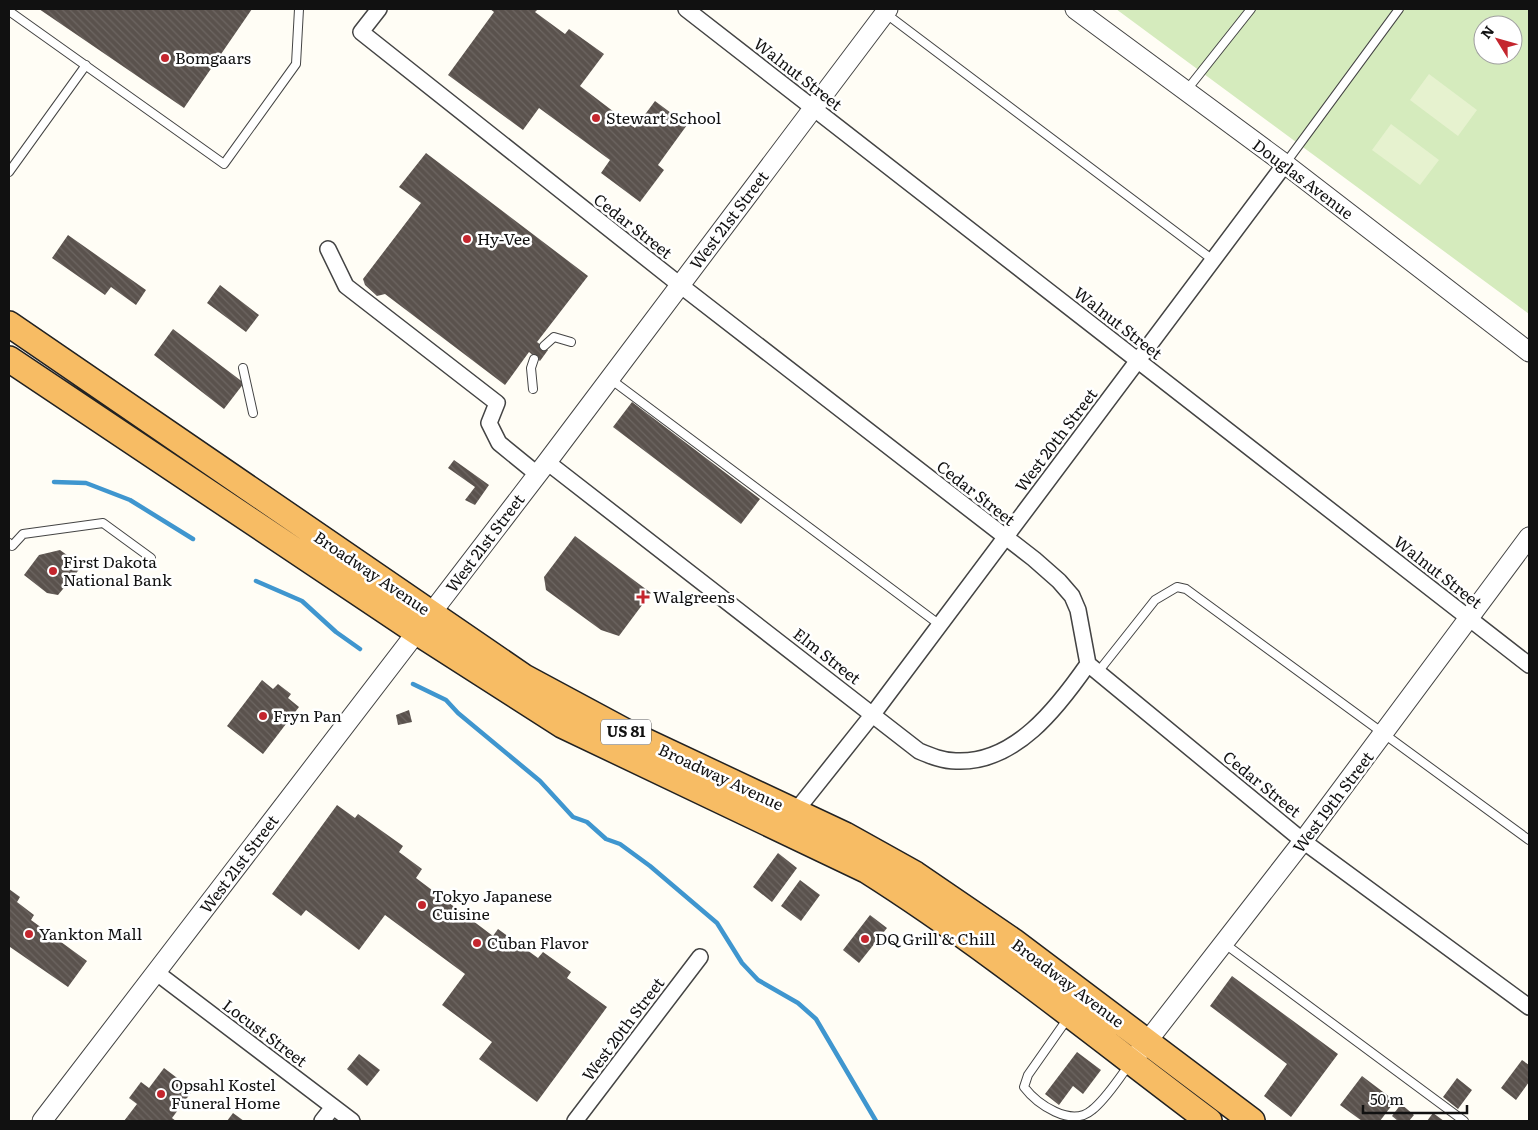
<svg xmlns="http://www.w3.org/2000/svg" width="1538" height="1130" font-family="Literata,serif">
<style>
.grass{fill:#d5ebbd;fill-rule:evenodd}
.pitch{fill:#e6f2cf}
.lines{fill:none;stroke-linecap:round;stroke-linejoin:round}
.stream{stroke:#3f96cf;stroke-width:4.5}
.building{fill:url(#building-back-hatch)}
.service-casing{stroke:#444;stroke-width:10}
.minor-casing{stroke:#444;stroke-width:18}
.tertiary-casing{stroke:#444;stroke-width:21}
.trunk-casing{stroke:#222;stroke-width:28}
.service{stroke:#fff;stroke-width:8}
.minor{stroke:#fff;stroke-width:15}
.tertiary{stroke:#fff;stroke-width:19}
.trunk{stroke:#f7bc64;stroke-width:25}
.poi-dot{fill:#c4262e;stroke:#fff;stroke-width:2}
.labels{text-anchor:middle;stroke-width:5;stroke-linejoin:round;paint-order:stroke}
.shield{fill:#fff;stroke:#585858;stroke-width:1}
.shield-label{font-size:15px;font-weight:bold;fill:#111}
.poi-label{font-size:16px;fill:#111;stroke:#fff;text-anchor:start}
.street-label{font-size:16px;fill:#111;stroke:#fff}
</style>
<defs>
<pattern id="building-back-hatch" width="6" height="6" patternUnits="userSpaceOnUse" patternTransform="scale(1.25)"><rect width="6" height="6" fill="#5a524d"/><path d="M-1 5l2 2M0 0l6 6M5-1l2 2" fill="none" stroke="#6d6662"/></pattern>
</defs>
<rect width="100%" height="100%" fill="#fffdf5"/>
<path class="grass" d="M1116,9H1529V314ZM1483,25H1513V55H1483Z"/>
<path class="pitch" d="M1429,74L1477,110L1458,136L1410,100Z
M1391,124L1439,160L1420,185L1372,150Z"/>
<g class="lines">
<path class="stream" d="M54,482L86,483L130,500L193,539
M256,581L302,601L336,632L360,649
M413,684L446,700L458,713L540,781L573,817L587,822L606,839L620,844L650,866L717,923L742,963L758,980L798,1003L816,1019L876,1121"/>
</g>
<path class="building" d="M39,9H252L184,108Z
M490,9H538L535,12L565,34L569,29L604,54L580,86L635,128L655,101L687,125L658,165L664,170L640,202L601,173L610,160L539,108L523,130L448,75L494,12Z
M426,153L588,276L537,342L548,350L540,361L529,352L505,385L385,294L377,296L365,285L363,279L421,203L399,187Z
M68,235L146,290L136,305L111,287L105,295L52,258Z
M220,285L259,315L246,332L207,303Z
M173,329L244,383L224,409L154,355Z
M632,402L760,499L741,524L613,427Z
M454,460L489,485L475,505L465,500L475,487L448,468Z
M575,536L651,593L619,636L601,630L546,590L544,577Z
M60,550L82,566L58,595L47,593L24,575L39,555Z
M262,680L273,689L278,684L291,694L288,698L299,707L263,754L227,726Z
M409,710L412,722L398,725L396,715Z
M337,805L355,818L358,814L403,846L399,852L422,869L416,878L493,936L498,929L538,958L543,952L571,972L567,978L607,1007L537,1102L479,1059L492,1042L442,1005L465,974L385,915L359,950L306,910L301,916L272,894Z
M778,853L797,868L772,902L753,887Z
M800,880L820,895L801,921L781,906Z
M9,889L20,897L17,902L34,915L31,920L87,961L68,987L10,947L9,949Z
M870,915L887,928L859,963L843,950Z
M1232,976L1338,1054L1291,1117L1264,1096L1287,1064L1210,1006Z
M1077,1052L1101,1070L1083,1094L1073,1086L1059,1105L1045,1094Z
M359,1054L380,1070L367,1086L347,1069Z
M1522,1060L1529,1065V1082L1516,1100L1501,1088Z
M164,1068L193,1090L172,1118L176,1121H124L137,1104L129,1098L141,1082L149,1088Z
M1362,1076L1395,1101L1380,1121H1362L1340,1105Z
M1457,1078L1472,1090L1458,1109L1443,1097Z
M1401,1104L1414,1115L1409,1121H1398L1392,1116Z
M233,1113L244,1121H227Z
M1433,1113L1444,1121H1427Z"/>
<g class="lines">
<g class="service-casing">
<path id="service" d="M9,11L224,164L296,64L299,9
M885,13L1213,260
M1186,91L1251,9
M1285,164L1399,9
M9,172L86,65
M544,346L554,337L571,342
M243,368L253,413
M609,378L940,625
M533,389L531,368L534,359
M9,543L12,546L23,534L103,523L151,558
M1098,672L1155,600L1177,587L1186,589L1529,840
M1225,944L1464,1121
M1068,1018L1028,1075L1024,1087C1037,1104 1071,1128 1092,1110C1107,1098 1118,1079 1130,1064"/>
</g>
<g class="minor-casing">
<path id="minor" d="M379,9L361,32L680,285L1034,559L1059,581L1072,596L1078,610L1088,664L1303,841L1529,1007
M686,9L1529,665
M328,249L346,286L497,403L489,423L499,443L537,474
M547,462L919,751C931,756 943,761 956,761C1015,764 1058,707 1088,664
M791,817L873,714L1285,164
M157,973L352,1121
M322,1121L333,1107
M575,1121L700,957"/>
</g>
<g class="tertiary-casing">
<path id="tertiary" d="M1075,9L1285,164L1529,352
M1139,1052L1303,841L1529,537
M42,1121L547,462L888,9"/>
</g>
<g class="trunk-casing">
<path id="trunk" d="M9,324L524,677L630,734L845,835L915,874L1013,941L1252,1121
M9,359L417,632L562,725L866,870C986,946 1096,1036 1209,1121"/>
</g>
<use href="#service" class="service"/>
<use href="#minor" class="minor"/>
<use href="#tertiary" class="tertiary"/>
<use href="#trunk" class="trunk"/>
</g>
<g class="poi-dot">
<circle cx="165" cy="58" r="5"/>
<circle cx="596" cy="118" r="5"/>
<circle cx="467" cy="239" r="5"/>
<circle cx="53" cy="571" r="5"/>
<path d="M640.5 589.5h5v5h5v5h-5v5h-5v-5h-5v-5h5z"/>
<circle cx="263" cy="716" r="5"/>
<circle cx="422" cy="905" r="5"/>
<circle cx="29" cy="934" r="5"/>
<circle cx="865" cy="939" r="5"/>
<circle cx="477" cy="943" r="5"/>
<circle cx="161" cy="1094" r="5"/>
</g>
<g class="labels">
<rect class="shield" x="601" y="719.5" width="50" height="25" rx="4"/>
<g class="shield-label">
<text x="626" y="737">US 81</text>
</g>
<g class="poi-label">
<text x="175" y="64">Bomgaars</text>
<text x="606" y="124">Stewart School</text>
<text x="477" y="245">Hy-Vee</text>
<text x="63" y="568">First Dakota<tspan x="63" dy="18">National Bank</tspan></text>
<text x="653" y="603">Walgreens</text>
<text x="273" y="722">Fryn Pan</text>
<text x="432" y="902">Tokyo Japanese<tspan x="432" dy="18">Cuisine</tspan></text>
<text x="39" y="940">Yankton Mall</text>
<text x="875" y="945">DQ Grill &amp; Chill</text>
<text x="487" y="949">Cuban Flavor</text>
<text x="171" y="1091">Opsahl Kostel<tspan x="171" dy="18">Funeral Home</tspan></text>
</g>
<g class="street-label">
<text transform="translate(798 74) rotate(38)" y="6">Walnut Street</text>
<text transform="translate(1303 179) rotate(37)" y="6">Douglas Avenue</text>
<text transform="translate(729 220) rotate(-53)" y="6">West 21st Street</text>
<text transform="translate(633 226) rotate(38)" y="6">Cedar Street</text>
<text transform="translate(1118 323) rotate(38)" y="6">Walnut Street</text>
<text transform="translate(1056 440) rotate(-53)" y="6">West 20th Street</text>
<text transform="translate(976 493) rotate(38)" y="6">Cedar Street</text>
<text transform="translate(485 543) rotate(-53)" y="6">West 21st Street</text>
<text transform="translate(1438 572) rotate(38)" y="6">Walnut Street</text>
<text transform="translate(372 573) rotate(34)" y="6">Broadway Avenue</text>
<text transform="translate(827 656) rotate(38)" y="6">Elm Street</text>
<text transform="translate(721 777) rotate(25)" y="6">Broadway Avenue</text>
<text transform="translate(1262 784) rotate(39)" y="6">Cedar Street</text>
<text transform="translate(1333 802) rotate(-53)" y="6">West 19th Street</text>
<text transform="translate(239 864) rotate(-53)" y="6">West 21st Street</text>
<text transform="translate(1068 983) rotate(37)" y="6">Broadway Avenue</text>
<text transform="translate(623 1029) rotate(-53)" y="6">West 20th Street</text>
<text transform="translate(265 1033) rotate(37)" y="6">Locust Street</text>
</g>
</g>
<rect width="1538" height="1130" fill="none" stroke="#111111" stroke-width="20"/>
<g transform="translate(1498 40) rotate(307)"><circle r="24" fill="#ffffff" stroke="#a0a0a0"/>
<path d="M0-4L9 19L0 12L-9 19Z" fill="#c4262e"/>
<text y="-8" font-size="14" font-weight="bold" text-anchor="middle" fill="#111111">N</text>
</g>
<path d="M1363 1105v8h104v-8" fill="none" stroke="#111111" stroke-width="2.5"/>
<text x="1370" y="1105" font-size="15" fill="#111111" stroke="#ffffff" stroke-width="4" paint-order="stroke">50 m</text>
</svg>
